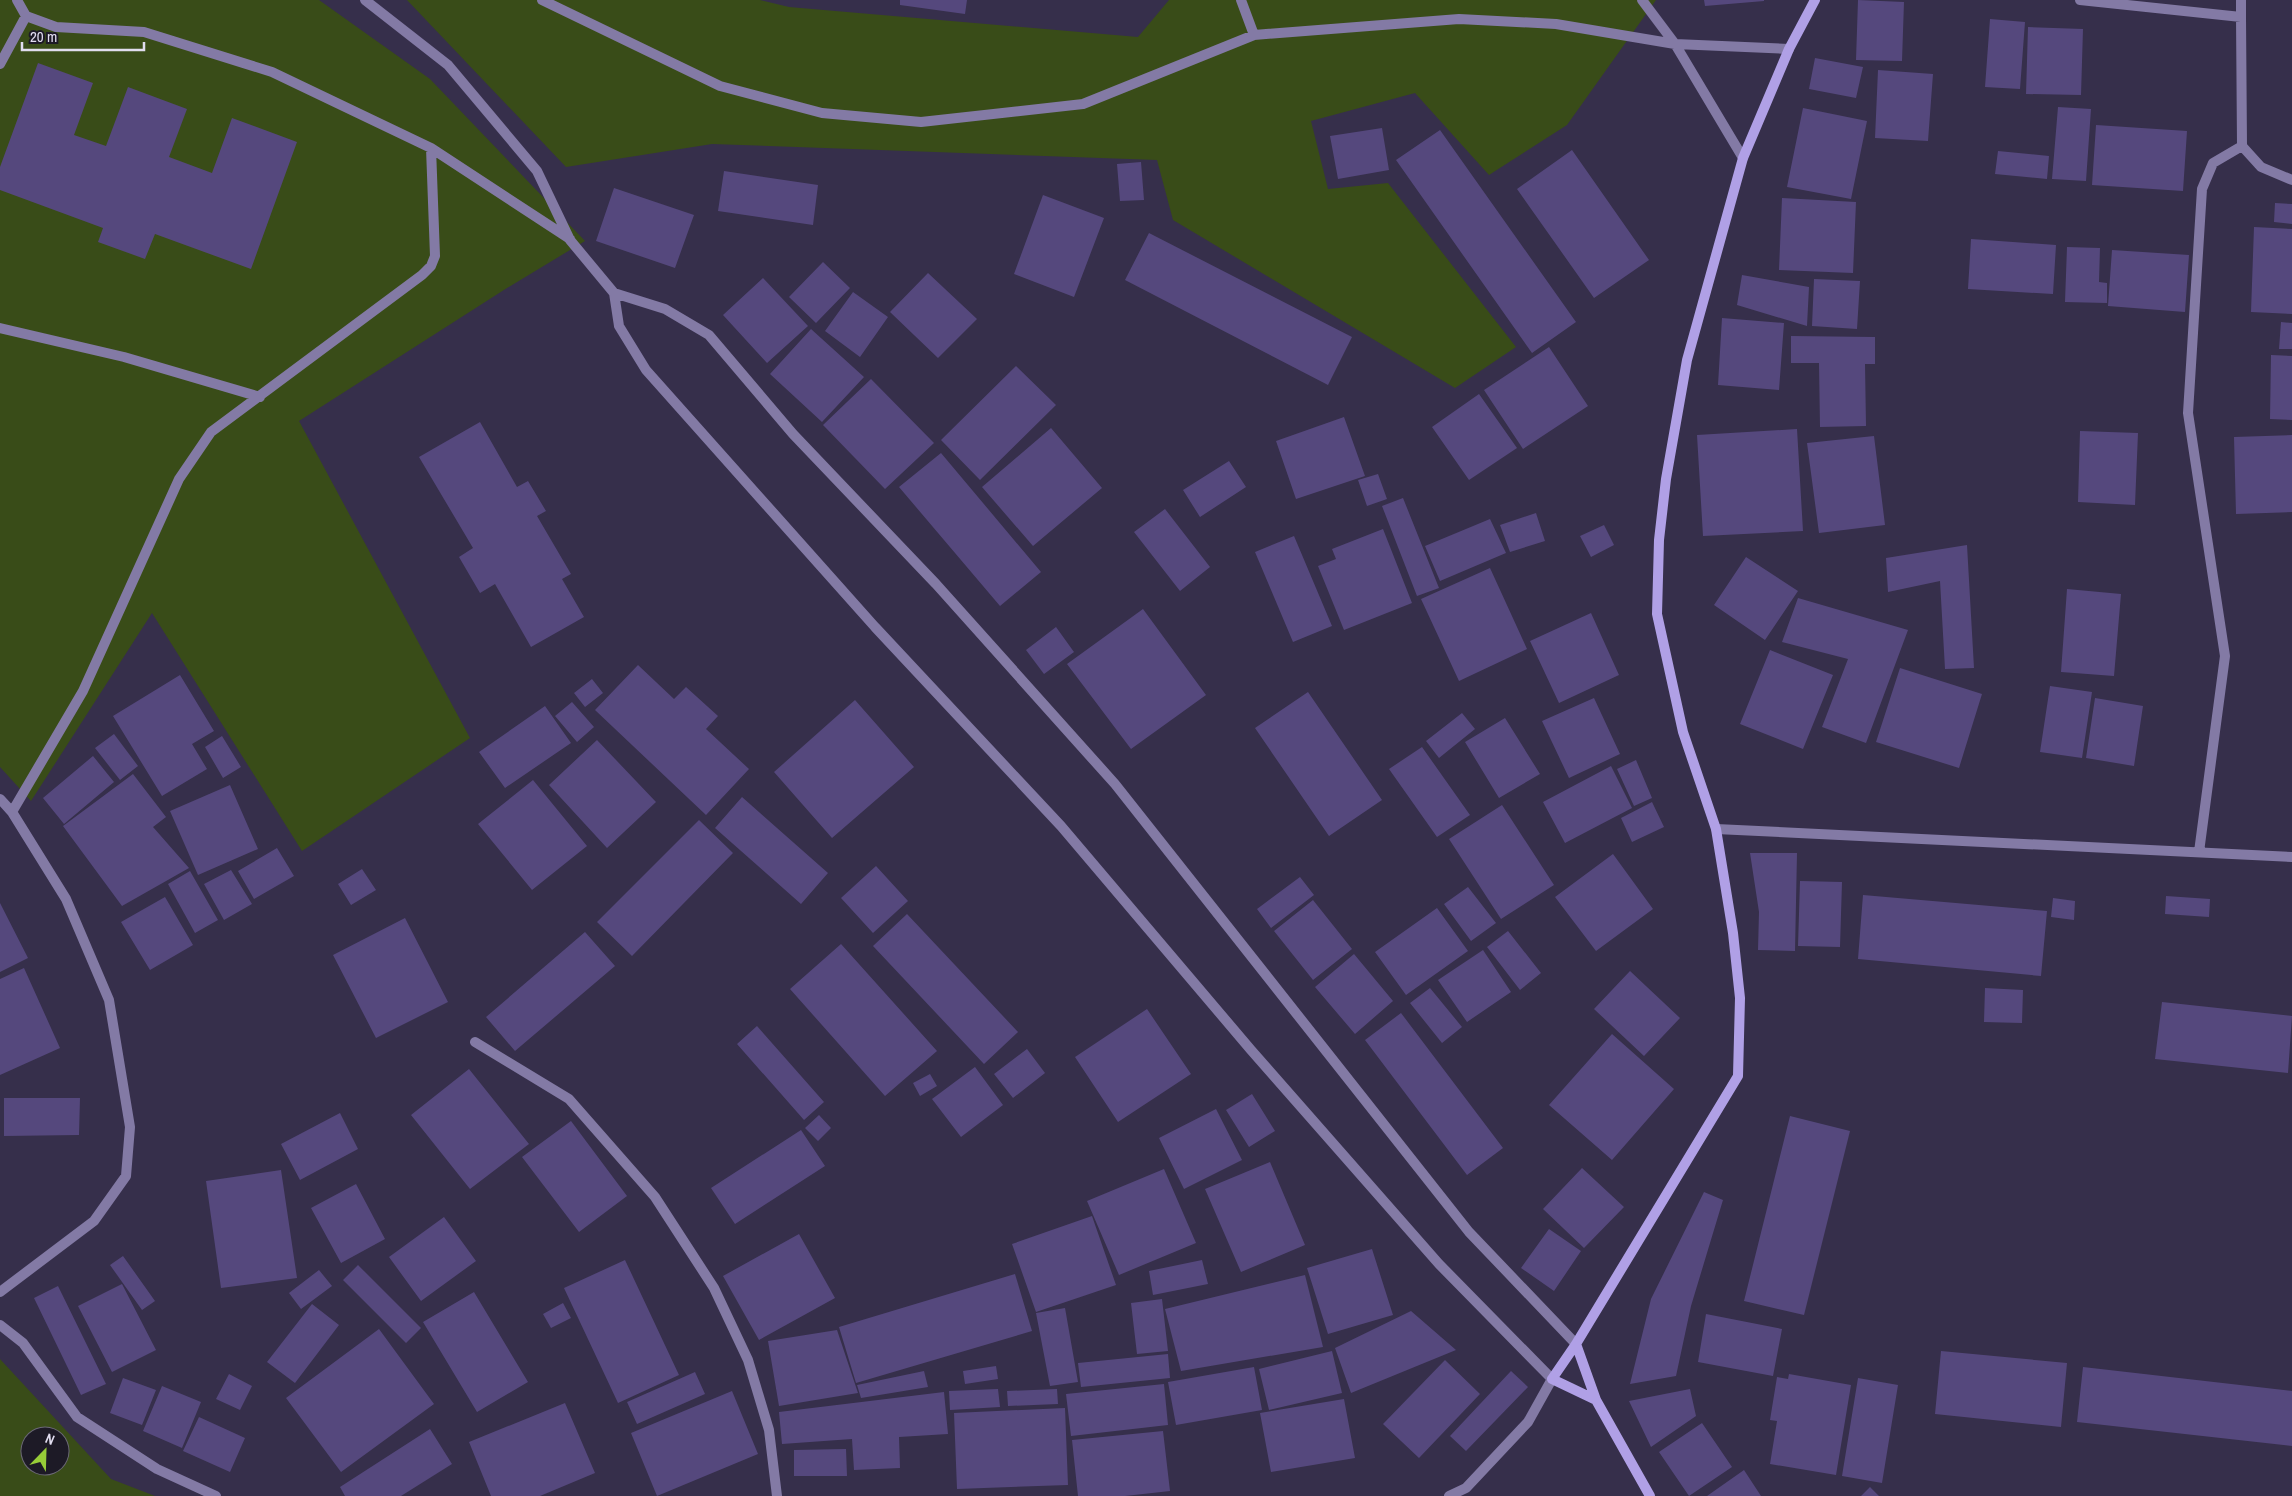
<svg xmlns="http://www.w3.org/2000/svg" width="2292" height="1496" font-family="'Archivo Narrow',sans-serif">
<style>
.green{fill:#394c18;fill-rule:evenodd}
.building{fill:#55487d}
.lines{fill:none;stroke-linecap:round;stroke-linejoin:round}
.street{stroke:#837aa5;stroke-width:10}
.secondary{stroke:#b0a0e6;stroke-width:10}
</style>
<rect width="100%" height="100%" fill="#362f4b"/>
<path class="green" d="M0,0H319L430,79L585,241L507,288L299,421L470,738L302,851L152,613L31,801L0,767Z
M407,0H760L789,7L1138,37L1169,0H1656L1567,125L1489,175L1415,93L1311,121L1328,189L1388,183L1516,347L1455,388L1173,220L1157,160L712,144L566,167Z
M0,1359L111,1479L155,1496H0ZM30,1436H60V1466H30Z"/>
<path class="building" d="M900,0H967L965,14L900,5Z
M1704,0H1764V1L1705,6Z
M1858,0L1904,2L1902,61L1856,60Z
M1990,19L2025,22L2020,89L1985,87Z
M2028,27L2083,29L2081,95L2026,94Z
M1815,58L1863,67L1856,98L1809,89Z
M38,63L93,83L74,135L106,146L128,87L187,109L169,157L212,173L232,118L297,142L251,269L155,234L145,259L98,242L103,228L0,190V167Z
M1878,70L1933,74L1928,141L1875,138Z
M2058,107L2091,109L2086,181L2052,179Z
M1803,108L1867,121L1851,199L1787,187Z
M2096,125L2187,131L2183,191L2092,185Z
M1382,128L1389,170L1338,179L1330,136Z
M1440,130L1576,322L1532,353L1396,160Z
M1572,150L1649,260L1594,298L1517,189Z
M1998,151L2049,156L2047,179L1995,174Z
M1141,162L1144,200L1120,201L1117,164Z
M724,171L818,185L813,225L718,211Z
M614,188L694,215L675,268L596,241Z
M1043,195L1104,218L1074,297L1014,274Z
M1782,198L1856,202L1853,273L1779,270Z
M2275,203L2292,204V224L2274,222Z
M2254,227L2292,229V314L2251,312Z
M1149,233L1352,337L1328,385L1125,280Z
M1971,239L2056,245L2053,294L1968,289Z
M2067,247L2100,248L2099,282L2107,283V303L2065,302Z
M2112,250L2189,255L2185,312L2108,306Z
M823,262L850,288L816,323L789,297Z
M928,273L977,319L938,358L890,312Z
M1742,275L1809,287L1807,326L1737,305Z
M763,278L808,326L767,363L723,315Z
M1814,279L1860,281L1857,329L1812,326Z
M853,292L888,317L860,357L825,331Z
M1722,318L1784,323L1779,390L1718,385Z
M2281,322L2292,323V349H2279Z
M811,329L864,377L822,422L770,374Z
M1791,336L1875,337V364H1865L1866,426L1820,427L1819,363H1791Z
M1549,347L1588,406L1523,449L1484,390Z
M2271,355L2292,356V420L2270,419Z
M1016,366L1056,405L980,480L941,440Z
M871,379L934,443L885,489L823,425Z
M1479,394L1517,448L1469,480L1432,427Z
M1344,417L1365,476L1296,499L1276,441Z
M480,422L517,487L528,481L546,511L537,516L571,574L562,579L584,617L531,647L495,584L480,593L459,557L473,548L419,457Z
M1051,428L1102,488L1033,546L982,487Z
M1797,429L1803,531L1703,536L1697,435Z
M2080,431L2138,433L2135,505L2078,502Z
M2292,435V512L2236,514L2234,437Z
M1874,436L1885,525L1819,533L1807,443Z
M941,453L1041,572L1000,606L899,487Z
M1229,461L1246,487L1200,517L1183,490Z
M1378,474L1387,499L1367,506L1358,480Z
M1403,498L1439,588L1417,596L1382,506Z
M1165,509L1210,567L1180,591L1134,532Z
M1536,513L1545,541L1510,552L1500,525Z
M1490,519L1506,553L1440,581L1425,546Z
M1604,525L1614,545L1591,557L1580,536Z
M1383,529L1412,603L1344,630L1318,566L1336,559L1332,549Z
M1294,536L1332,626L1293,642L1255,552Z
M1967,545L1974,668L1945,669L1940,581L1888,592L1886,558Z
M1746,557L1798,591L1765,640L1714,605Z
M1490,568L1527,649L1459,681L1421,599Z
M2067,589L2121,594L2114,676L2061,672Z
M1798,598L1908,630L1866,743L1822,727L1848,659L1782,642Z
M1143,609L1206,695L1131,749L1067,664Z
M1591,613L1619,675L1559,703L1530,641Z
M1056,627L1074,652L1044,674L1026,650Z
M1770,650L1833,675L1803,749L1740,724Z
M638,665L674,699L686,687L718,716L706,729L749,769L706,815L595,710Z
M1900,668L1982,694L1959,768L1876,742Z
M180,675L214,731L192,744L207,769L162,796L113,716Z
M592,679L603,693L585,707L574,693Z
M2050,686L2092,692L2082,758L2040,752Z
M1308,692L1382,800L1329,836L1255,728Z
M1594,698L1620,754L1569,778L1542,721Z
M2095,698L2143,706L2134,766L2086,758Z
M855,700L914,767L832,838L774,772Z
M572,702L594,727L577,742L555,716Z
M545,706L571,743L505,788L479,752Z
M1462,713L1475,729L1439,758L1426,741Z
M1505,718L1540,774L1499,798L1465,742Z
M114,734L138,766L120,780L95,748Z
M222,736L241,767L223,778L205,747Z
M597,740L656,802L607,848L549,785Z
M1422,747L1470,815L1437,837L1389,769Z
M93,756L114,782L64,824L43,798Z
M1636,760L1652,798L1634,806L1617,769Z
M1611,766L1632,808L1565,843L1543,802Z
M133,774L166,817L153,827L189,868L122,906L63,826Z
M533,780L587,846L532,890L478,824Z
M230,785L258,849L198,875L170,811Z
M742,797L828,873L801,904L715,828Z
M1652,802L1664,827L1632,842L1621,818Z
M1502,805L1554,885L1501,919L1449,839Z
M699,820L733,853L632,956L597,922Z
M277,848L294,876L254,899L238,871Z
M1750,853H1797L1795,951L1758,950L1759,912Z
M1613,854L1653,909L1596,951L1555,897Z
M876,866L908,901L873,933L841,898Z
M362,869L376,890L351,905L338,884Z
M231,870L252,904L224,920L204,884Z
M190,871L218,920L195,933L168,884Z
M1300,877L1314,895L1271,928L1257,909Z
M1800,881L1842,882L1840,947L1798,946Z
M1468,887L1496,923L1471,941L1444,904Z
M1863,895L2047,911L2041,976L1858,959Z
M2166,896L2210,899L2209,917L2165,914Z
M165,897L193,945L150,970L121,922Z
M2053,898L2075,901L2074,920L2051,917Z
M1313,900L1352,949L1313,980L1274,931Z
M0,903L28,958L0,972Z
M1437,908L1468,951L1406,995L1375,952Z
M907,914L1018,1032L984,1064L873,946Z
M405,918L448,1002L376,1038L333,955Z
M1508,931L1541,973L1520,990L1487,947Z
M585,932L615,966L515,1051L486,1017Z
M841,944L937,1051L885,1096L790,989Z
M1483,950L1511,992L1467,1022L1438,980Z
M1354,954L1393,1001L1355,1034L1315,987Z
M24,968L60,1048L0,1075V979Z
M1630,971L1680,1018L1644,1056L1594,1009Z
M1430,988L1462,1027L1442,1043L1410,1003Z
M1985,988L2023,990L2022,1023L1984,1022Z
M2162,1002L2292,1016L2288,1073L2155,1059Z
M1147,1009L1191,1074L1118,1122L1075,1057Z
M1401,1013L1503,1148L1467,1175L1365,1040Z
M757,1026L824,1102L804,1120L737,1044Z
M1612,1034L1674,1089L1612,1160L1549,1105Z
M1027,1049L1045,1073L1013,1098L994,1074Z
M975,1067L1003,1105L961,1137L932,1099Z
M469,1069L529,1144L470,1189L411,1115Z
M930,1074L937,1086L920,1096L913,1083Z
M1252,1094L1275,1131L1249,1147L1226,1110Z
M4,1098H80L79,1135L4,1136Z
M1216,1109L1242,1160L1184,1189L1159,1138Z
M340,1113L358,1149L300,1180L281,1144Z
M819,1115L831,1128L818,1141L805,1128Z
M1790,1116L1850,1131L1804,1315L1744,1301Z
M571,1121L627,1196L579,1232L522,1157Z
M801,1130L825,1166L735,1224L711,1188Z
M1270,1162L1305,1245L1241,1272L1205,1189Z
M1582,1168L1624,1207L1584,1248L1543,1209Z
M1164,1169L1196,1243L1119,1275L1087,1201Z
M281,1170L297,1278L221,1288L206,1181Z
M356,1184L385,1239L341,1263L311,1208Z
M1704,1192L1723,1200L1691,1306L1676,1376L1630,1384L1651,1299Z
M1092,1216L1116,1285L1036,1312L1012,1244Z
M444,1217L476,1261L421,1301L389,1257Z
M1549,1229L1581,1251L1554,1291L1521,1268Z
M799,1234L835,1298L759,1340L723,1276Z
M1372,1249L1393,1315L1328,1334L1307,1268Z
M123,1256L155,1301L142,1310L110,1265Z
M625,1260L679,1375L618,1403L564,1288Z
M1202,1260L1208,1284L1153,1295L1149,1271Z
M358,1265L421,1328L406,1343L343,1280Z
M319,1270L332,1286L301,1309L289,1293Z
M1015,1274L1032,1331L856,1383L839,1327Z
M1305,1275L1323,1347L1181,1371L1165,1309Z
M122,1284L156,1350L112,1372L78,1306Z
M58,1286L106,1384L81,1395L34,1298Z
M474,1292L528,1382L477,1412L423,1322Z
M1162,1299L1168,1351L1137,1354L1131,1303Z
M563,1303L571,1318L551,1328L543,1314Z
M312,1304L339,1325L295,1383L267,1362Z
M1065,1308L1078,1382L1050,1386L1036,1313Z
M1411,1311L1456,1350L1351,1393L1335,1348Z
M1706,1314L1782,1329L1773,1376L1698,1362Z
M379,1329L434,1404L341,1472L286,1398Z
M837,1330L858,1393L779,1406L768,1341Z
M1332,1351L1342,1393L1269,1410L1259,1369Z
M1941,1351L2067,1363L2061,1427L1935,1414Z
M1168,1354L1170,1378L1081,1387L1078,1363Z
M1445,1360L1480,1394L1419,1458L1383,1424Z
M996,1366L998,1379L965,1384L963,1371Z
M1254,1367L1262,1410L1176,1425L1168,1382Z
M2083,1367L2292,1391V1446L2077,1422Z
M924,1371L928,1387L861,1398L857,1385Z
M1511,1371L1528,1387L1466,1451L1450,1436Z
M695,1372L705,1394L637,1424L627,1402Z
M229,1374L252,1386L240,1410L216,1399Z
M1789,1374L1851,1385L1836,1475L1770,1464L1777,1421L1770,1420L1777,1377L1788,1379Z
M123,1378L156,1390L142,1425L110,1413Z
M1858,1378L1898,1385L1882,1483L1842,1476Z
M1164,1384L1168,1425L1071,1436L1066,1394Z
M162,1386L201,1402L182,1448L143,1431Z
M998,1389L1000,1407L950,1410L949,1391Z
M1057,1389L1058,1404L1008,1406L1007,1391Z
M1690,1389L1696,1416L1651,1447L1629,1401Z
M732,1391L758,1454L657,1496L631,1433Z
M944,1392L948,1434L899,1437L900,1468L854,1470L852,1439L782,1444L779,1412Z
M1344,1399L1355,1458L1271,1472L1260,1413Z
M565,1403L595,1473L540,1496H491L469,1442Z
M1065,1408L1068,1485L957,1489L954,1413Z
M199,1417L245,1438L230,1472L183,1451Z
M1702,1423L1732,1467L1689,1496L1659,1452Z
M430,1429L452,1464L401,1496H345L340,1487Z
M1163,1431L1170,1491L1125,1496H1078L1072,1440Z
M846,1449L847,1476H794V1450Z
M1744,1470L1761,1496H1707Z
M1870,1487L1879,1496H1861Z"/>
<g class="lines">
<path class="street" d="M17,0L26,16L56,27L144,32L272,72L431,148L570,239
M365,0L448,65L537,171L570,240L614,293L619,326L646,370L875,627L1061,826L1251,1050L1439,1264L1552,1379L1528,1422L1466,1488L1449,1496
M542,0L720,86L822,113L921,122L1083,104L1254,35L1459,19L1556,24L1675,44L1789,49
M1241,0L1254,35
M1642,0L1675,44L1743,158
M2080,0L2241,17L2242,146L2261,167L2292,180
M2241,0V17
M0,64L26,16
M614,293L665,309L709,335L793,434L936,584L1115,784L1469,1232L1576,1344
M0,328L124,357L260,397
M0,799L12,812L66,899L109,1000L130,1127L126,1176L94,1221L0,1292
M12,812L83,691L179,479L211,432L422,275L431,266L435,256L431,148
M1716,829L2292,857
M2199,852L2225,656L2188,413L2202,189L2213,163L2242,146
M475,1042L569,1099L655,1197L714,1288L748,1360L769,1430L777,1496
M0,1325L23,1343L77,1417L157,1469L216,1496"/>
<path class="secondary" d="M1576,1344L1596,1400L1650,1496
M1596,1400L1552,1379L1576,1344L1738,1076L1740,998L1733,933L1716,829L1683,732L1657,614L1659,540L1666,479L1687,360L1743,158L1789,49L1815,0"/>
</g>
<g transform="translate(45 1451) rotate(23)"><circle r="24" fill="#1d1a26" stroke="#6b6876"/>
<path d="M0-4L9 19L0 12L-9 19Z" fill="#97cc38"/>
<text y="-8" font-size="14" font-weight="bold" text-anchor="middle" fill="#e1ddef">N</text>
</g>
<path d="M22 42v8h122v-8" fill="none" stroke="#e1ddef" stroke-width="2.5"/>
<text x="30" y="42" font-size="15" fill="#e1ddef" stroke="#1d1a26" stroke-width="4" paint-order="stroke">20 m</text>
</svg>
